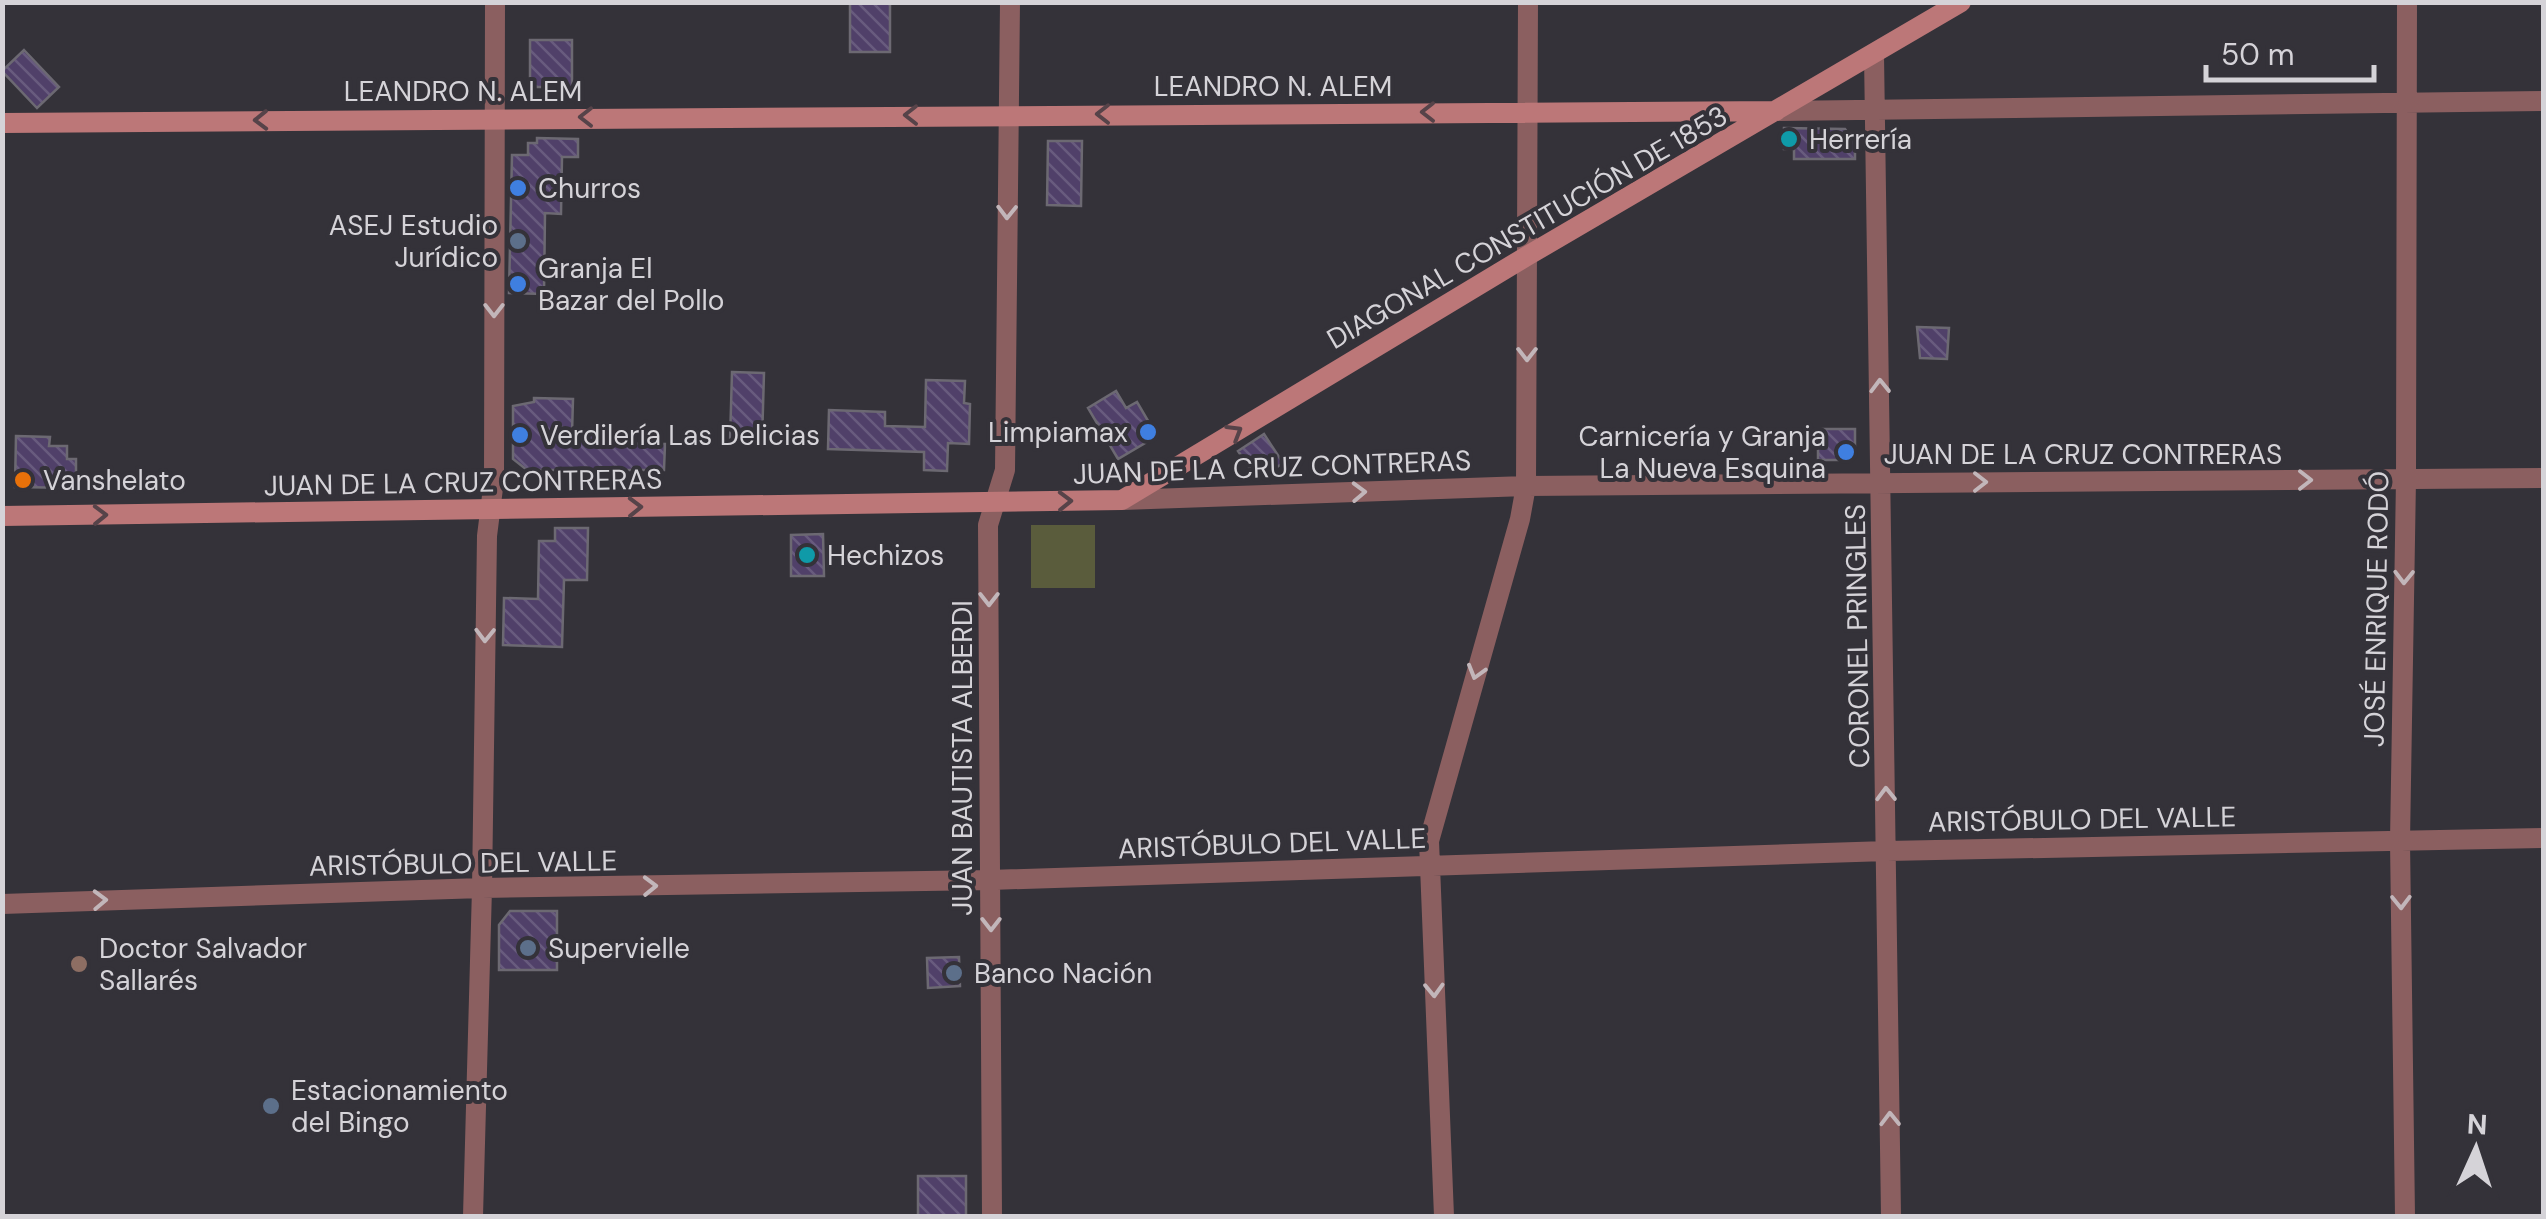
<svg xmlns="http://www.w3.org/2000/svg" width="2546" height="1219" font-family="'DM Sans',sans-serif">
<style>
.grass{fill:#5a5c3c}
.building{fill:url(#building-back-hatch);stroke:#6c6972;stroke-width:2.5}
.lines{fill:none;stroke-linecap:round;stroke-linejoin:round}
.street{stroke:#8b5f60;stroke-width:20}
.secondary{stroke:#bc7778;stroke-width:20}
.oneway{stroke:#564349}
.oneway2{stroke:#c2b6ba}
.culture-dot{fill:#0f9aa8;stroke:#343239;stroke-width:4}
.shop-dot{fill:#3f7fe0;stroke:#343239;stroke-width:4}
.service-dot{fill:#5c6f8a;stroke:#343239;stroke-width:4}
.food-dot{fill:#e8710a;stroke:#343239;stroke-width:4}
.education-dot{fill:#8d6e63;stroke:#343239;stroke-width:4}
.labels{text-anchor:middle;stroke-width:8;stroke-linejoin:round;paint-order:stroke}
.street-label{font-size:28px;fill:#d5d3d8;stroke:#343239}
.poi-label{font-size:28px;fill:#d5d3d8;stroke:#343239;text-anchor:start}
</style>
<defs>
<pattern id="building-back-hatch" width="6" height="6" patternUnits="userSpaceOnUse" patternTransform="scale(2.5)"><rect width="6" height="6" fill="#504069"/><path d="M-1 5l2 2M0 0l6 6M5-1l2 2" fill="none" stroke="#685b7e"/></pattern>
</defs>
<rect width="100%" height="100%" fill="#343239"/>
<path class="grass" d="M1031,525H1095V588H1031Z"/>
<path class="building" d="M850,2H890V52H850Z
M530,40H572V87H530Z
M24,50L59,87L37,108L2,71Z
M1784,128L1845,129L1855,143V159H1794V149H1784Z
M537,138L578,139V157H562L561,214L545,213L544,294L509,293L512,155H528V143H537Z
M1048,141H1082L1081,206L1047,205Z
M1917,327L1949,328L1947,359L1920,358Z
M732,372L764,373L762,442L730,441Z
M926,380L965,381L964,403L970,404L969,444L948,443L947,471L924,470V452L828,449L829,410L885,412V426L925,427Z
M1116,391L1126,408L1137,402L1157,436L1118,459L1088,408Z
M534,398L573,399L572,434L600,435V443L665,444L664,470H527L513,459V406L534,402Z
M1818,429H1855V451L1847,460H1818Z
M1264,434L1283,463L1268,473L1261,463L1251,470L1238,451Z
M16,436L50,437L49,446H67V459H76V488L15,487Z
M555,528H588L587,580H564L562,647L503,645L504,598L538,599L539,541H555Z
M823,534L824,576H791V535Z
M510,911H557V970H499V925Z
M959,957L960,986L928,988L927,958Z
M918,1176H966V1216H918Z"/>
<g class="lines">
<path class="street" d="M1874,55L1891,1216
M1778,111L2544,101
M1122,500L1526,486L2544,478
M2,904L482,888L990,880L1887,851L2544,838
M473,1216L482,888L487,536L494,480L495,2
M992,1216L988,525L1005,470L1010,2
M1444,1216L1429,841L1520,519L1526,486L1528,2
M2405,1216L2400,841L2406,479L2407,2"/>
<path class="secondary" d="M2,123L1776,111
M2,516L1122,500L1527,256L1961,2"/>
</g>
<defs><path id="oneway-chevron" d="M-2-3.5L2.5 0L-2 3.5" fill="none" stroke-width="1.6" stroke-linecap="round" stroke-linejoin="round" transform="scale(2.5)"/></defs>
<g class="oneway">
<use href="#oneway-chevron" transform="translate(1428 112) rotate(180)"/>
<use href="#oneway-chevron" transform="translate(1103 114) rotate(180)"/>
<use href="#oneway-chevron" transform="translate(911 115) rotate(180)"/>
<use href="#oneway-chevron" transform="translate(586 117) rotate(180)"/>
<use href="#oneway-chevron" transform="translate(261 120) rotate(179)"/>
<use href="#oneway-chevron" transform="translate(1235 432) rotate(-31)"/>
<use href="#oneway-chevron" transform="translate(1065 501) rotate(-1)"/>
<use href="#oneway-chevron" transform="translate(635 507) rotate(-1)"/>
<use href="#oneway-chevron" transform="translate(100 515) rotate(-1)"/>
</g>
<g class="oneway2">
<use href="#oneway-chevron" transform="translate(1007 212) rotate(91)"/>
<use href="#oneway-chevron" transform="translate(494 310) rotate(90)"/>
<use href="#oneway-chevron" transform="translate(1527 354) rotate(90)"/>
<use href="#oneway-chevron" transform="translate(1880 386) rotate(-91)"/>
<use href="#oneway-chevron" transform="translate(2305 480)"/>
<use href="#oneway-chevron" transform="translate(1980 482)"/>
<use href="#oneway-chevron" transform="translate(1359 492) rotate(-2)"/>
<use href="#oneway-chevron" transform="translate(2404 577) rotate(91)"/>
<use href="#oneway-chevron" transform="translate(989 599) rotate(90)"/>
<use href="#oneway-chevron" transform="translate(485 635) rotate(91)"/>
<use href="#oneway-chevron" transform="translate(1476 672) rotate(106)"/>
<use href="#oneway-chevron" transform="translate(1886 794) rotate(-91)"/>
<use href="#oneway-chevron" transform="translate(650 886) rotate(-1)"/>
<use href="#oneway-chevron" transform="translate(100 900) rotate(-2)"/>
<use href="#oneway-chevron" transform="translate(2401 902) rotate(89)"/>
<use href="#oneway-chevron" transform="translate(991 924) rotate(90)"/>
<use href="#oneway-chevron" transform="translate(1434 990) rotate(88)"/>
<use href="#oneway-chevron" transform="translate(1890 1119) rotate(-91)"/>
</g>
<g class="culture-dot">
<circle cx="1789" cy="139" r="10"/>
<circle cx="807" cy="555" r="10"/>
</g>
<g class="shop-dot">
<circle cx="518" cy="188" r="10"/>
<circle cx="518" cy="284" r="10"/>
<circle cx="1148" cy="432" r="10"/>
<circle cx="520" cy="435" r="10"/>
<circle cx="1846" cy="452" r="10"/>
</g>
<g class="service-dot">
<circle cx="518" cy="241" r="10"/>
<circle cx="528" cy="948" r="10"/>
<circle cx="954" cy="973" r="10"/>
<circle cx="271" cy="1106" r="10"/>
</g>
<circle class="food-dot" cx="23" cy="480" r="10"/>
<circle class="education-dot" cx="79" cy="964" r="10"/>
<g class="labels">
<g class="street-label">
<text x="1273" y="96">LEANDRO N. ALEM</text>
<text x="463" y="101">LEANDRO N. ALEM</text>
<text transform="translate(1527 227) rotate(-30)" y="10">DIAGONAL CONSTITUCIÓN DE 1853</text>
<text x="2083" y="464">JUAN DE LA CRUZ CONTRERAS</text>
<text transform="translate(1272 467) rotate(-2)" y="10">JUAN DE LA CRUZ CONTRERAS</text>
<text transform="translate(463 482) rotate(-1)" y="10">JUAN DE LA CRUZ CONTRERAS</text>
<text transform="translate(2376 609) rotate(-89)" y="10">JOSÉ ENRIQUE RODÓ</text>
<text transform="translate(1857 636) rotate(-91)" y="10">CORONEL PRINGLES</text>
<text transform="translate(962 758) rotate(-90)" y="10">JUAN BAUTISTA ALBERDI</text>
<text transform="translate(2082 819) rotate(-1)" y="10">ARISTÓBULO DEL VALLE</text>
<text transform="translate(1272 843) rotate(-2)" y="10">ARISTÓBULO DEL VALLE</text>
<text transform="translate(463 863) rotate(-1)" y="10">ARISTÓBULO DEL VALLE</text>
</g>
<g class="poi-label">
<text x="1809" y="149">Herrería</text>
<text x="538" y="198">Churros</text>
<text x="498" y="235" text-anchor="end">ASEJ Estudio<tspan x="498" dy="32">Jurídico</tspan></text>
<text x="538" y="278">Granja El<tspan x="538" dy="32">Bazar del Pollo</tspan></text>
<text x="1128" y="442" text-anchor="end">Limpiamax</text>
<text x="540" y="445">Verdilería Las Delicias</text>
<text x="1826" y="446" text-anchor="end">Carnicería y Granja<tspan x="1826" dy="32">La Nueva Esquina</tspan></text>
<text x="43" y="490">Vanshelato</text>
<text x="827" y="565">Hechizos</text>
<text x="99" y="958">Doctor Salvador<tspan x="99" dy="32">Sallarés</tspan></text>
<text x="548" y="958">Supervielle</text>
<text x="974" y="983">Banco Nación</text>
<text x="291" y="1100">Estacionamiento<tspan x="291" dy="32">del Bingo</tspan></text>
</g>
</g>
<rect width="2546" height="1219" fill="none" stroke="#d5d3d8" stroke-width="10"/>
<g transform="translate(2476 1149) rotate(3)" stroke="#343239" stroke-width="8" paint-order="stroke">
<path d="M0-8L18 38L0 25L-18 38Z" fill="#d5d3d8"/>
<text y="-15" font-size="28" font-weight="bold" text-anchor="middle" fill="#d5d3d8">N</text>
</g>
<path d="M2206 65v15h168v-15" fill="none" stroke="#d5d3d8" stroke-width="5"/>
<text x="2221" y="65" font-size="30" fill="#d5d3d8" stroke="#343239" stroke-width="8" paint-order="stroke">50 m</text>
</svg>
